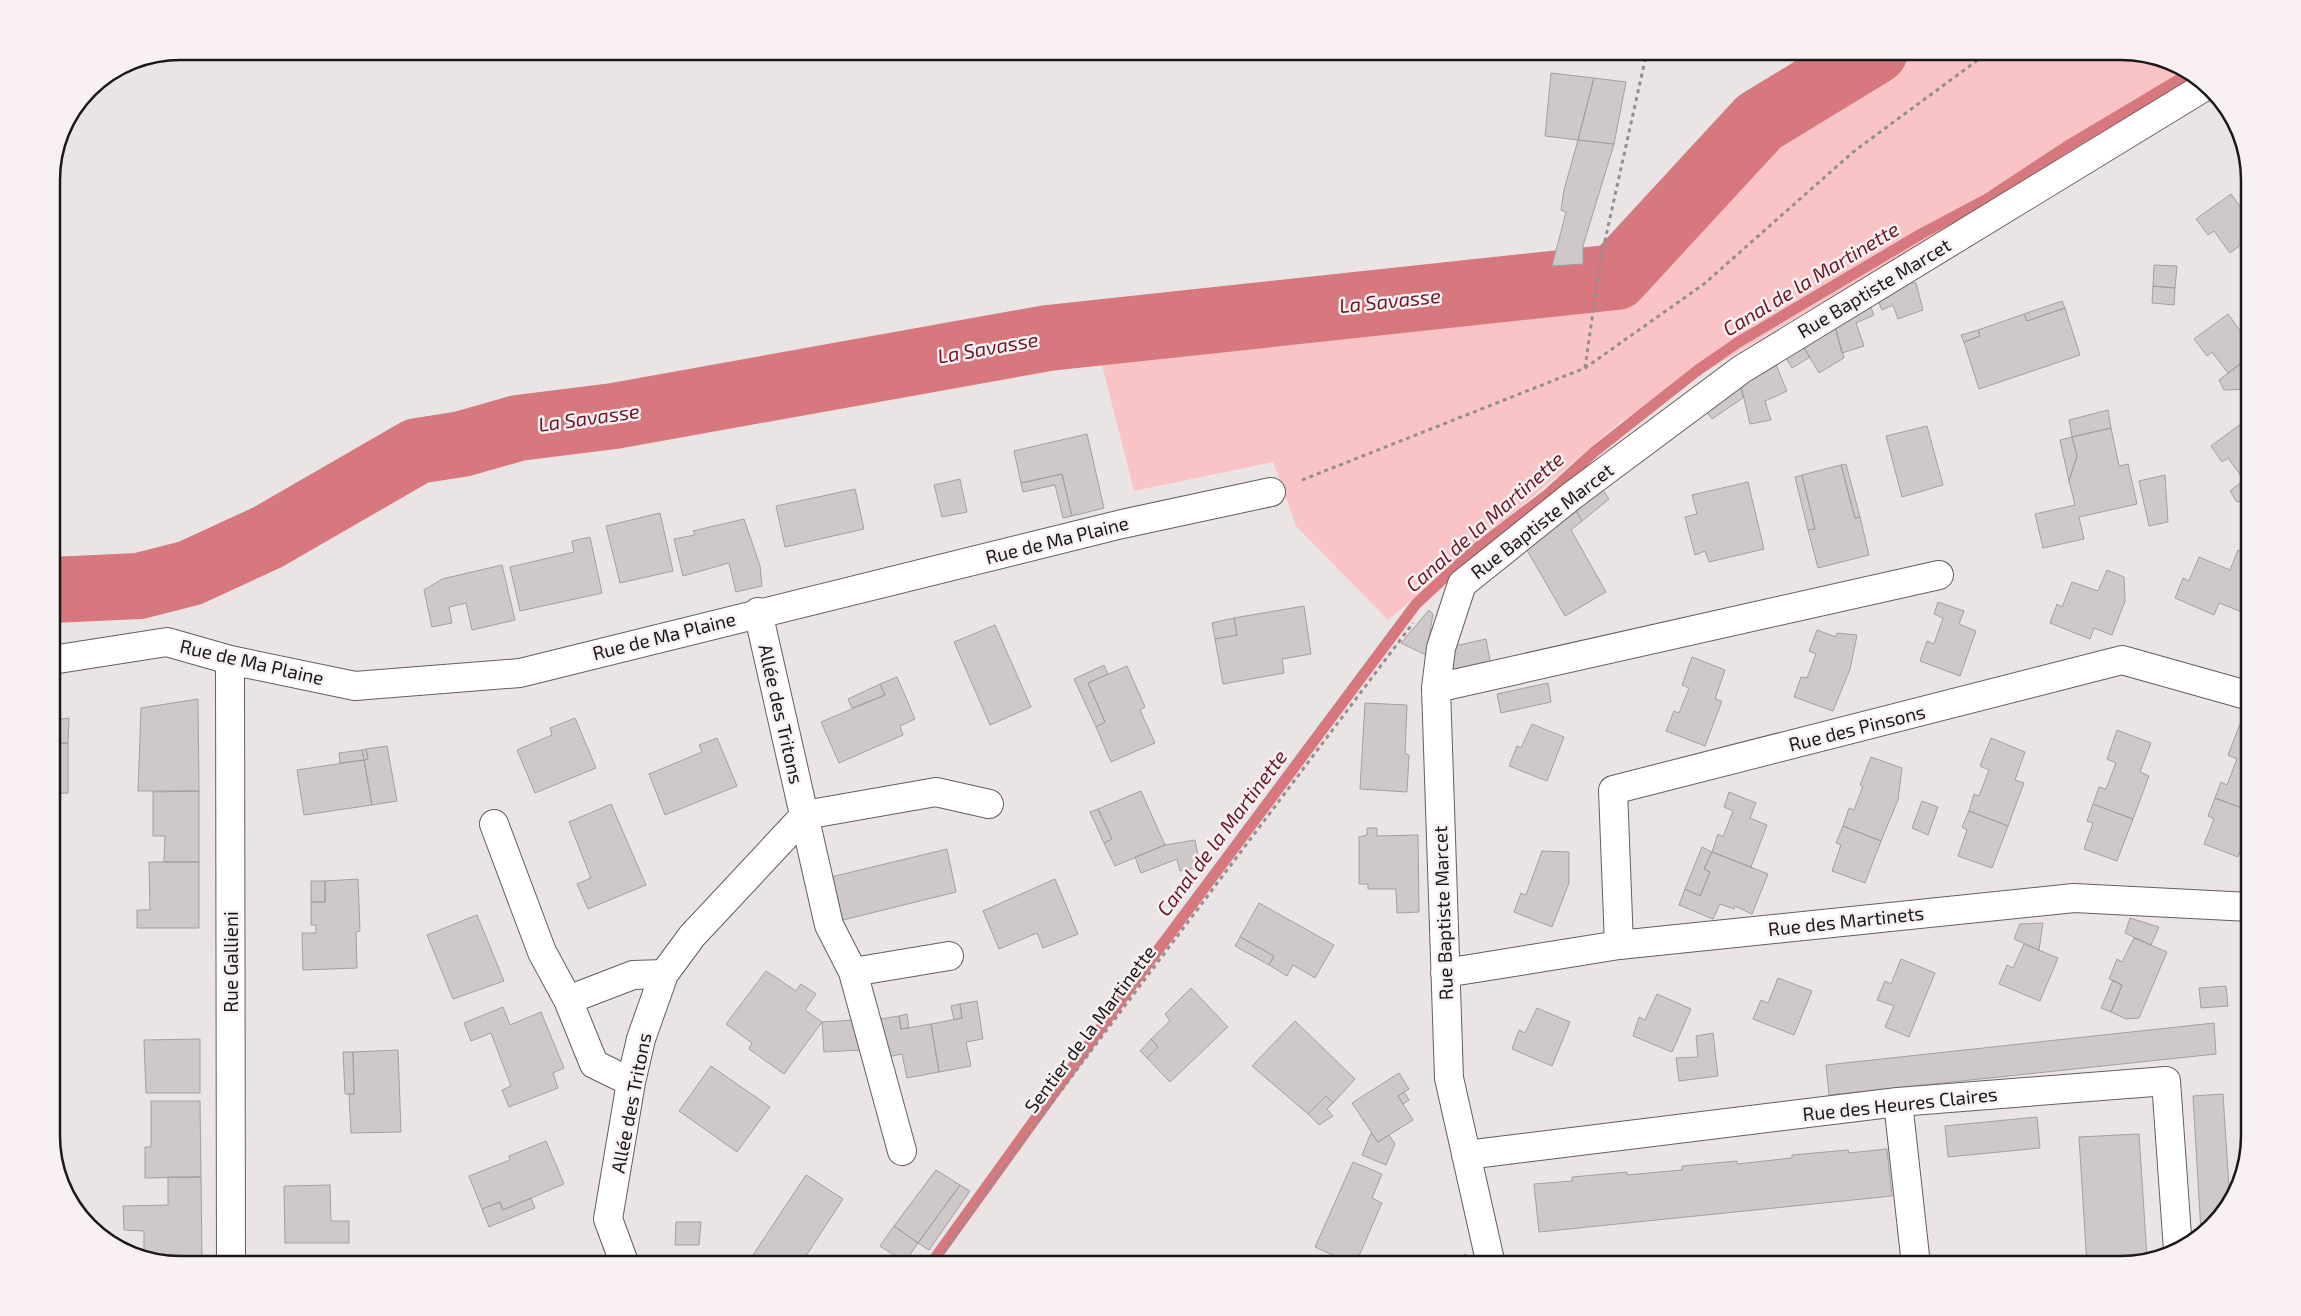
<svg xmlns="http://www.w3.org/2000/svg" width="2301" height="1316" font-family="'Exo 2',sans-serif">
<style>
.green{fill:#fac4c6}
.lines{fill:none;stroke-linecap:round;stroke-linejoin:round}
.stream{stroke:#d6787e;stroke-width:11}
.river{stroke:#d6787e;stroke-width:66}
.building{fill:#cfc8c8;stroke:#a59e9e}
.minor-casing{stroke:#645e5e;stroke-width:30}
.path{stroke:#938e8f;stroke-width:3;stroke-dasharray:4 4;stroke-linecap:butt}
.minor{stroke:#fff;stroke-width:28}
.labels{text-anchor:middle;stroke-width:5;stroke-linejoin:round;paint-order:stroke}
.street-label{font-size:19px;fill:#1b1819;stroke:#f9f1f1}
.water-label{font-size:20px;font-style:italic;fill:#6b1625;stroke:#f9f1f1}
.rim{fill:none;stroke:#1b1819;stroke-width:2.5}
</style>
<rect width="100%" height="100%" fill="#ebe4e4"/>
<path class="green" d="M1906,51H2121L2185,68L2196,79L1619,423L1388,620L1296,526L1273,462L1134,491L1097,345L1624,301L1767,131Z"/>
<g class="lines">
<path class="stream" d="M930,1265L1126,993L1416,604L1472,552L1548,494L1594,452L1698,370L1737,343L1921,234L1987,199L2066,147L2190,73"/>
<path class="river" d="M52,590L139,586L190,573L268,537L417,451L462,444L518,428L614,416L1048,338L1616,277L1759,122L1875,51"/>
</g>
<path class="building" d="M1551,73L1594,78L1578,140L1545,136Z
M1594,78L1626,82L1614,144L1578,140Z
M2234,119L2239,136L2229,123Z
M1578,140L1614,144L1583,246V264L1552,266L1566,212L1561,210L1564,190Z
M2231,194L2250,220V250L2247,252L2242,244L2230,253L2214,231L2208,235L2196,219Z
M2154,265L2177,266L2175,288L2153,286Z
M1902,283H1916L1923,310L1898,319L1893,305L1882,310L1877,298Z
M2153,286L2175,288L2174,305L2152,303Z
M2062,301L2065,308L2027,321L2024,314Z
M1869,302L1874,315L1856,323L1864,346L1842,353L1834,323Z
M2065,308L2080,355L1979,389L1964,342L1980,336L1978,330L2024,314L2027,321Z
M2228,314L2250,344V357L2228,373L2212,352L2207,356L2194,339Z
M1834,323L1844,358L1819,373L1801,343Z
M1978,330L1980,336L1964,342L1961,335Z
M1801,343L1810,357L1792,368L1784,354Z
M2249,357L2250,389L2224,390L2219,380Z
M1774,360L1787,391L1765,401L1771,420L1750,424L1740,381Z
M1740,381L1743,398L1712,419L1703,408Z
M2108,410L2111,428L2072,437L2069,420Z
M2245,421L2250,427V499L2237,502L2230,491L2244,480L2228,458L2222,462L2211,446Z
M1927,426L1943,485L1902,497L1886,436Z
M2111,428L2119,466L2128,464L2137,504L2079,517L2084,539L2043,548L2035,514L2075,505L2069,481L2077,456L2072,437Z
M1087,434L1104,508L1072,516L1062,474L1021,483L1014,451Z
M2072,437L2077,456L2069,481L2060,440Z
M1846,464L1860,517L1855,518L1841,465Z
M1841,465L1855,518L1860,517L1869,555L1818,568L1808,530L1815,529L1802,475Z
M1062,474L1072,516L1063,518L1055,485L1023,492L1021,483Z
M1802,475L1815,529L1808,530L1795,477Z
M2165,475L2168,522L2149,526L2139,481Z
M960,479L967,512L942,517L934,485Z
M1748,482L1764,549L1709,562L1705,551L1695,555L1685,517L1697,514L1692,495Z
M1599,484L1609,499L1582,521L1573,506Z
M855,489L864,529L785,547L776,506Z
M1573,506L1582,521L1571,530L1606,592L1565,616L1524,545Z
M660,513L673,571L620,583L606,526Z
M744,519L760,566L762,586L736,592L729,563L683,576L674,539L695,535L693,531Z
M590,537L602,593L520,611L510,567L574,552L572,541Z
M2238,550L2245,553L2249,579L2242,612L2219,603L2214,615L2175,598L2183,578L2189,581L2199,557L2230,570Z
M502,565L515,620L472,630L466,603L449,607L452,623L432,627L424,590L442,579Z
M2107,570L2124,577L2125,601L2112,635L2094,628L2090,639L2050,623L2057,604L2062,607L2072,582L2098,591Z
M1938,602L1964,611L1959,624L1976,631L1960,676L1920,661L1927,641L1934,644L1943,618L1934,614Z
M1304,606L1311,654L1282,659L1284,673L1223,684L1215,639L1237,635L1234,618Z
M1429,610L1433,614L1426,655L1401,643Z
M1234,618L1237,635L1215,639L1212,623Z
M995,625L1031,707L990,725L954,642Z
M1817,630L1836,637L1837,633L1857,635L1850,669L1833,711L1794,697L1801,677L1807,678L1816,654L1809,651Z
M1486,639L1491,666L1443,675L1446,648Z
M1692,657L1725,670L1715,699L1722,701L1705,746L1666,731L1674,711L1679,713L1689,688L1682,685Z
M1104,665L1108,674L1088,683L1105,722L1096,727L1074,679Z
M1127,666L1145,707L1140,710L1155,743L1111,762L1096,727L1105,722L1088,683Z
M897,677L915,719L900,726L903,735L839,763L821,722L885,695L880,684Z
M1548,683L1551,702L1501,713L1497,694Z
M880,684L885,695L852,708L848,699Z
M198,699L199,791H138L141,708Z
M1365,703L1407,705L1405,754L1409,755L1407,792L1360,789Z
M69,718L68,743H52V720Z
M575,718L596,768L535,793L517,750L552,735L550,728Z
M1532,724L1564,737L1547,781L1509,766L1517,746L1521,748Z
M2240,724L2250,728V811L2215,798L2221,782L2227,785L2237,759L2228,755Z
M2117,730L2151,743L2140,772L2149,776L2133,819L2093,804L2099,787L2106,789L2116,763L2107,759Z
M717,738L737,786L665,815L649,774L702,752L699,745Z
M1991,738L2025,752L2015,780L2024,783L2008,826L1969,811L1974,794L1979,796L1989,770L1980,766Z
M52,743H68V793L52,794Z
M387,746L397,801L372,805L364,760L368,759L366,749Z
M366,749L368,759L364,760L362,750Z
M362,750L364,760L340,763L339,753Z
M1871,757L1902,768L1898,800L1881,841L1843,826L1849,808L1854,810L1863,786L1860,785Z
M364,760L372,805L304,815L297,770Z
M199,791V862H164L165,836H153V792Z
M1141,791L1165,845L1115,866L1104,843L1112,839L1098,809Z
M1729,792L1756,803L1750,818L1767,825L1751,867L1712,852L1718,834L1723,837L1733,811L1724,807Z
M2215,798L2250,811V826L2238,857L2204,844L2214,819L2208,816Z
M1922,801L1938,807L1928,835L1912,828Z
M611,804L646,885L588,909L577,884L591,878L569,822Z
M2093,804L2133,819L2117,861L2084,849L2093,823L2087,821Z
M1098,809L1112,839L1104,843L1090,812Z
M1969,811L2008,826L1992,868L1958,856L1967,830L1962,827Z
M1843,826L1881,841L1865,883L1832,871L1841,845L1836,843Z
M1367,828H1377V836L1418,835L1419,912L1397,913L1396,889H1368V884H1359V837L1367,835Z
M1195,840L1200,867L1180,871L1177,859L1141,873L1135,857L1165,845Z
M1702,847L1712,852L1704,869L1710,872L1700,896L1685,889Z
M947,849L956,892L839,921L827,878Z
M1542,851L1569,852V883L1552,927L1514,912L1521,893L1526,895Z
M1712,852L1768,874L1752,914L1735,906L1734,909L1720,904L1713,919L1679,905L1685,889L1700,896L1710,872L1704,869Z
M149,862H199V928H137V910H150Z
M358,879L360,931L356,932L357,968L303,970L302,933H316V925H311V902H325V881Z
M1055,879L1078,934L1043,948L1037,933L999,949L983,911Z
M311,881H325V902H311Z
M1259,903L1334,945L1315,978L1293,965L1287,976L1269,965L1274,956L1240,937Z
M477,915L504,981L453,999L427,935Z
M2130,918L2159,927L2151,945L2125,933Z
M2043,923L2039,950L2014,939L2020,924Z
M1240,937L1274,956L1269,965L1235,946Z
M2134,938L2167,952L2139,1018L2126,1019L2111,1012L2122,985L2109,979L2117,959L2122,962Z
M2024,944L2058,958L2040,1001L1999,984L2007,965L2013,968Z
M1901,959L1935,973L1909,1037L1885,1027L1894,1006L1877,1000L1885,981L1891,984Z
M766,971L796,991L801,984L816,994L805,1010L822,1022L784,1074L749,1049L752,1043L726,1024Z
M1778,978L1812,991L1794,1035L1753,1019L1761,1000L1768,1003Z
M2113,980L2122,985L2111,1012L2101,1008Z
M2226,986L2228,1006L2201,1008L2199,988Z
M1191,988L1228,1027L1170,1082L1147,1058L1158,1047L1151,1039L1170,1021L1165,1014Z
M1657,994L1691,1009L1672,1052L1633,1036L1639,1017L1645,1020Z
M977,1001L983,1039L966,1042L971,1066L939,1072L931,1024L962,1018L960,1004Z
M960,1004L962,1018L954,1020L951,1006Z
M503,1007L510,1025L541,1012L564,1068L553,1073L558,1088L509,1107L502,1090L511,1086L491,1033L471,1041L464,1023Z
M1537,1008L1570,1022L1552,1066L1512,1049L1519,1030L1525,1033Z
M907,1014L909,1028L901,1029L899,1016Z
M899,1016L901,1029L931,1024L939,1072L907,1078L902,1054L887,1057L880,1019Z
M855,1020L862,1050L824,1052L822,1022Z
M1295,1021L1355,1079L1333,1103L1326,1096L1308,1114L1252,1066Z
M2214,1023L2216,1054L1829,1095L1826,1065Z
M1713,1033L1718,1076L1679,1081L1676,1058L1698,1057L1696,1036Z
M200,1039V1093H146L144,1040Z
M1151,1039L1158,1047L1147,1058L1140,1051Z
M398,1050L401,1132L351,1133L349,1094H354L353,1052Z
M343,1052H353L354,1094H345Z
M711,1066L770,1107L737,1152L679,1111Z
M1399,1073L1409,1089L1398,1096L1413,1120L1378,1142L1352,1103Z
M1404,1092L1409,1100L1403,1104L1398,1096Z
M2223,1094L2230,1203L2201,1232L2193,1096Z
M1326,1096L1333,1103L1327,1109L1333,1116L1319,1125L1308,1114Z
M151,1101H200L201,1177L145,1178V1147H151Z
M2037,1117L2040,1148L1948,1157L1945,1126Z
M1371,1133L1378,1142L1389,1135L1395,1144L1386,1165L1362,1155Z
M2139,1134L2147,1258L2122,1265H2087L2079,1137Z
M546,1141L564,1184L503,1210L500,1202L482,1209L469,1176L510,1160L509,1156Z
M1887,1149L1892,1196L1539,1232L1534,1184L1572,1181V1177L1627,1172V1175L1682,1170V1166L1737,1161V1164L1792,1158V1155L1848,1150L1849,1153Z
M1353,1162L1382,1174L1372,1198L1382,1203L1355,1265L1315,1247Z
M936,1170L960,1185L918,1243L894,1226Z
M806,1175L843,1199L800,1265H769L753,1255Z
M168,1177H201L202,1262L167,1261L144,1255V1231L124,1230L123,1206L168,1205Z
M330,1185L331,1221H349V1243H285L284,1186Z
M960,1185L970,1191L929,1250L918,1243Z
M531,1198L535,1208L489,1227L482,1209L500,1202L503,1210Z
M676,1222H701L699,1245H675Z
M894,1226L918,1243L905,1262L880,1246Z
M1466,1254L1468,1265H1445Z
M1155,1258L1162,1265H1148Z"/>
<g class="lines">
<g class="minor-casing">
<path id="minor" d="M758,612L829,925L853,972L902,1151
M52,660L167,642L230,660L355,686L520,673L1122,524L1271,492
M230,660L231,1265
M1436,688L1939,575
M494,824L542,952L568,1000L633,975L664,974
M1619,945L1613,790L2122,660L2250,696
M853,972L949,956
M1445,973L1619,945L2074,898L2250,907
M568,1000L594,1064L631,1082
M1898,1102L1916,1265
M1466,1155L1898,1102L2166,1081L2178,1250
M625,1265L608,1219L631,1082L641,1039L664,974L692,936L805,815L936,792L989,804
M1491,1265L1449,1078L1436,688L1441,648L1462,584L1573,495L1742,369L2204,87"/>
</g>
<path class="path" d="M1585,368L1600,263L1647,51
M1302,480L1585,368L1704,284L1853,152L1990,51
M935,1265L993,1181L1413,623"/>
<use href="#minor" class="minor"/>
</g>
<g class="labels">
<g class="street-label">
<text transform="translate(1874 288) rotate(-31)" y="7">Rue Baptiste Marcet</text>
<text transform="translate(1542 521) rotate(-38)" y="7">Rue Baptiste Marcet</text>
<text transform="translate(1057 540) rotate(-14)" y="7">Rue de Ma Plaine</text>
<text transform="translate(664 636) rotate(-14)" y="7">Rue de Ma Plaine</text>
<text transform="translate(252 662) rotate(13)" y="7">Rue de Ma Plaine</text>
<text transform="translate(781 714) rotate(77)" y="7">Allée des Tritons</text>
<text transform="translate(1857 728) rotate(-14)" y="7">Rue des Pinsons</text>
<text transform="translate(1443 913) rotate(-92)" y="7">Rue Baptiste Marcet</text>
<text transform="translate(1846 921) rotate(-6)" y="7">Rue des Martinets</text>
<text transform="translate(231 962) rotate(-90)" y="7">Rue Gallieni</text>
<text transform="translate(1090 1029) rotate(-53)" y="7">Sentier de la Martinette</text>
<text transform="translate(631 1103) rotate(-79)" y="7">Allée des Tritons</text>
<text transform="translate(1900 1104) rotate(-6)" y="7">Rue des Heures Claires</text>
</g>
<g class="water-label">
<text transform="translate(1811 279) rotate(-31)" y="7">Canal de la Martinette</text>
<text transform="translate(1390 301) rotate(-6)" y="7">La Savasse</text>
<text transform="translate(988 348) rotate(-10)" y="7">La Savasse</text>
<text transform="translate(589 418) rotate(-8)" y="7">La Savasse</text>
<text transform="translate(1485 522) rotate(-41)" y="7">Canal de la Martinette</text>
<text transform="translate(1222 833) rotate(-53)" y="7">Canal de la Martinette</text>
</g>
</g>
<path d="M0 0H2301V1316H0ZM180 60H2121A120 120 0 0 1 2241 180V1136A120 120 0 0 1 2121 1256H180A120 120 0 0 1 60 1136V180A120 120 0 0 1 180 60Z" fill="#f9f1f1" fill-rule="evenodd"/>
<path class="rim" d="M180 60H2121A120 120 0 0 1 2241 180V1136A120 120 0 0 1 2121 1256H180A120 120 0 0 1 60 1136V180A120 120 0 0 1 180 60Z"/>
</svg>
